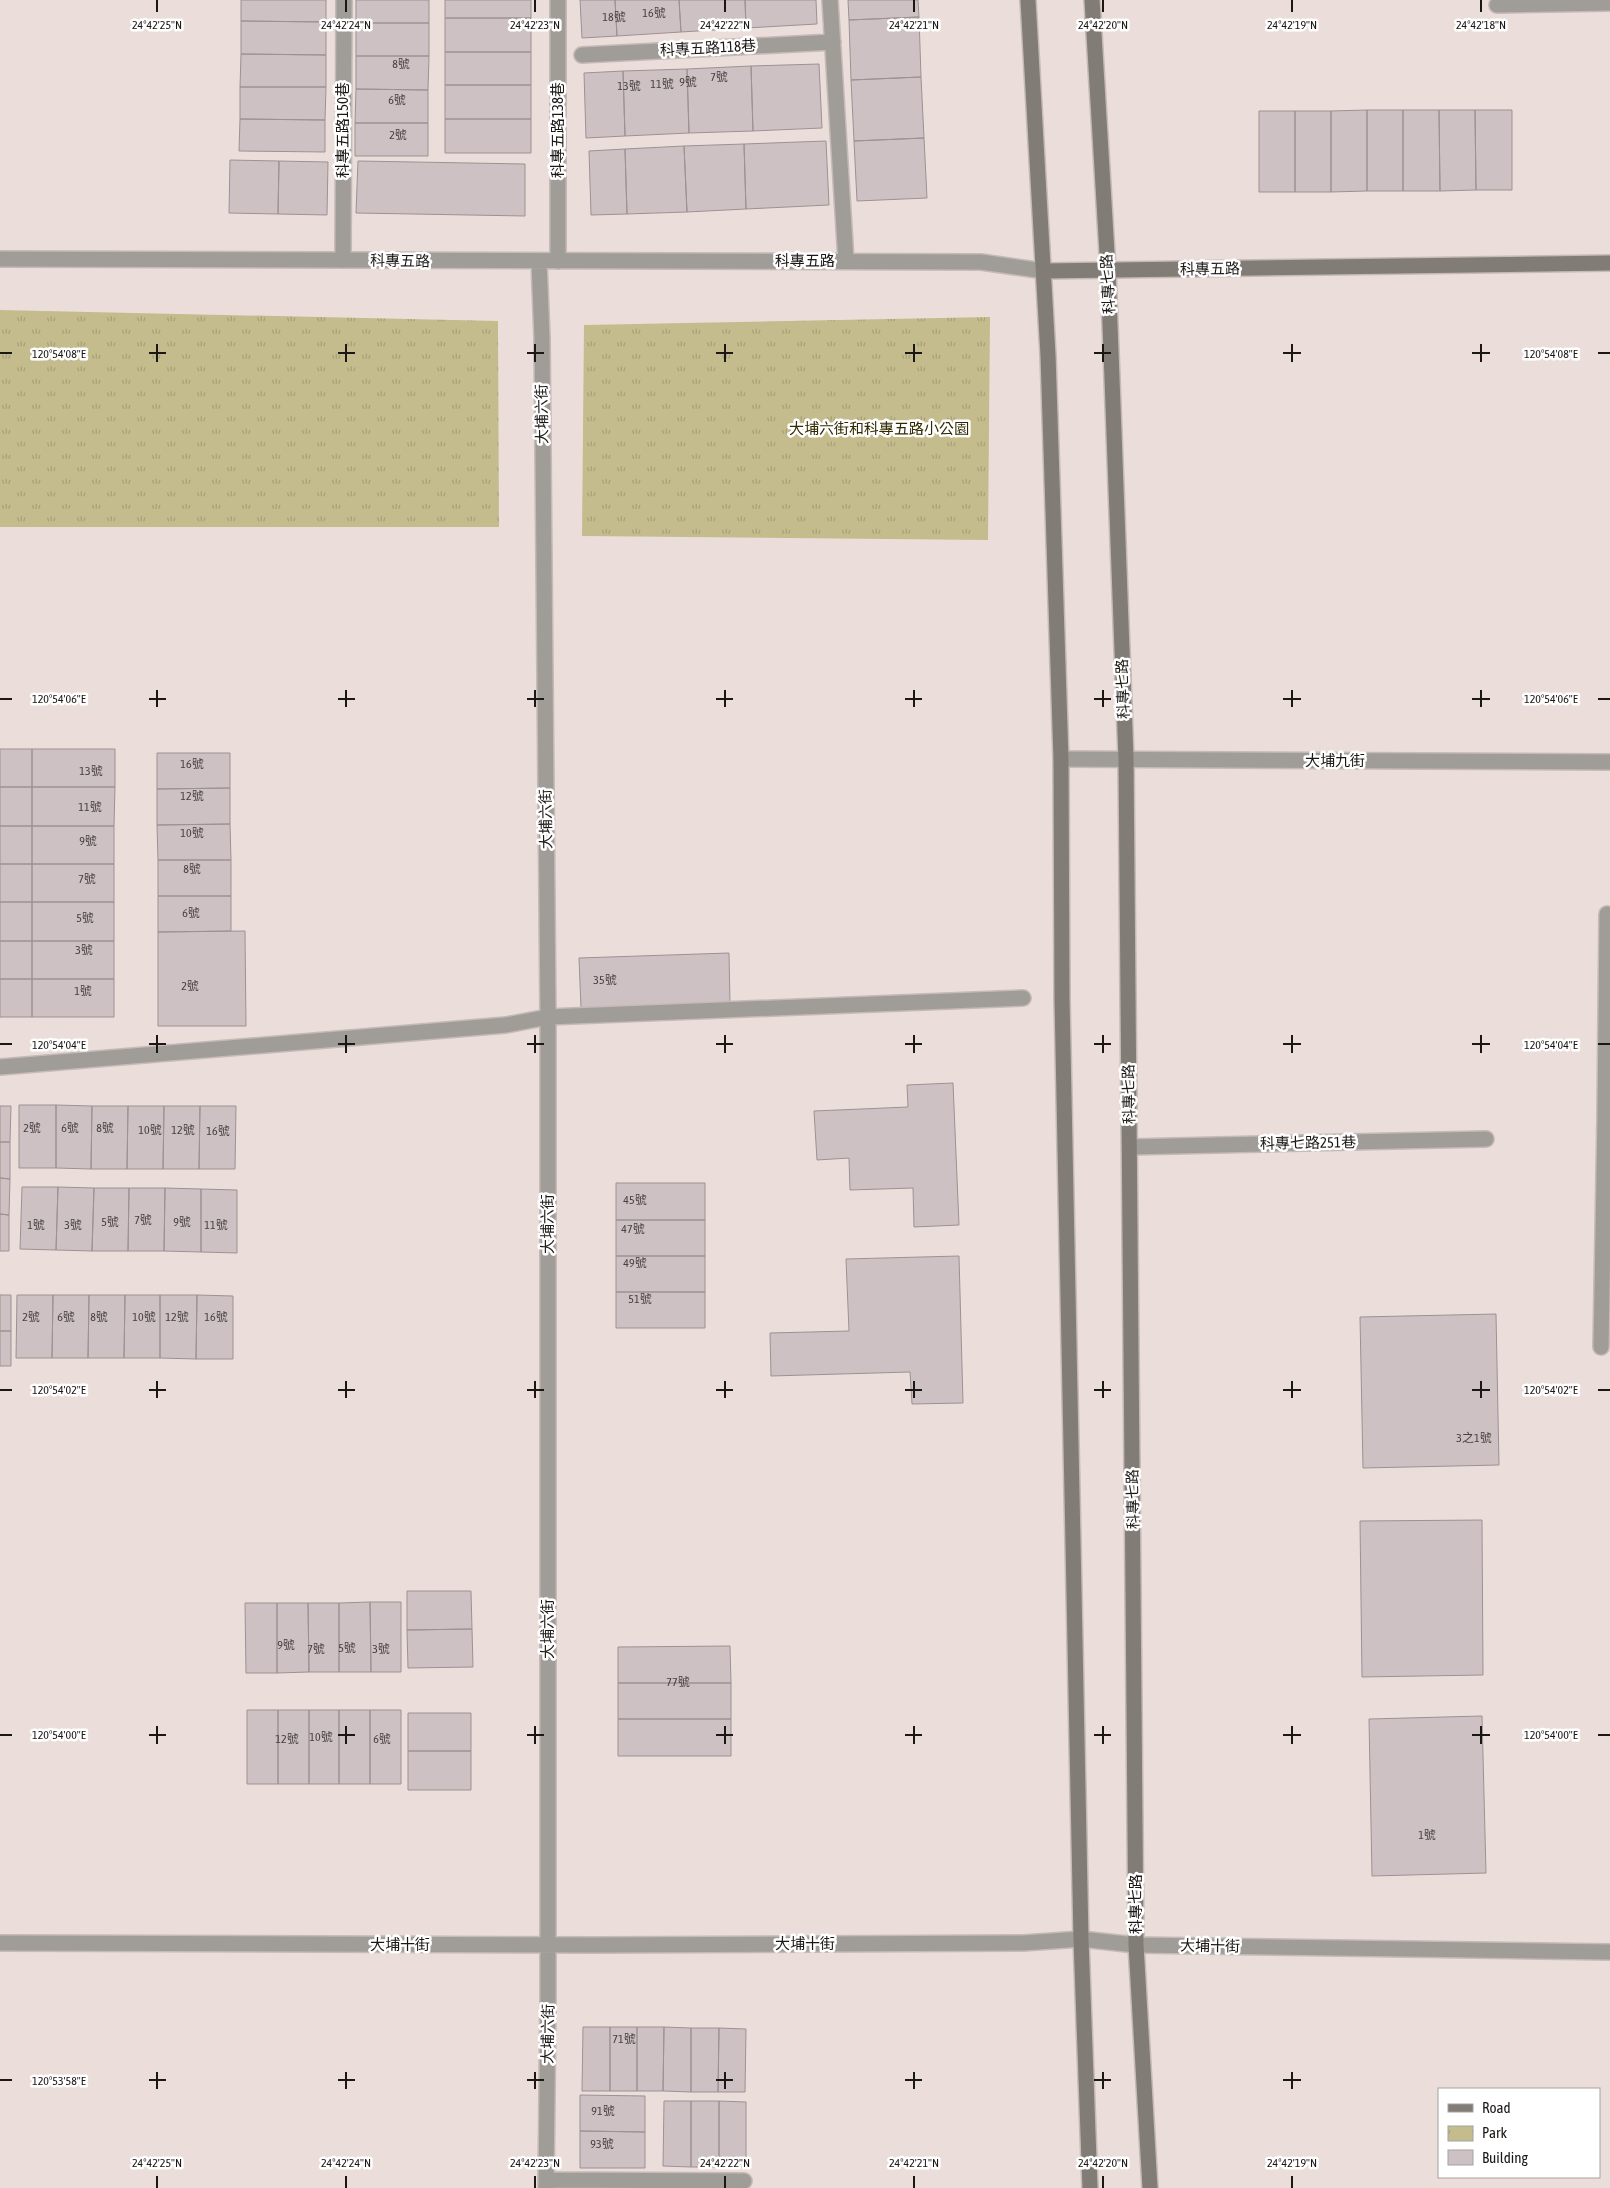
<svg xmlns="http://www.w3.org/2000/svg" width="1610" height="2188" font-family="'Asap Condensed','Noto Sans TC',sans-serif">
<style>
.park{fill:url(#park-tufts)}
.building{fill:#cec1c3;stroke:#9d9193}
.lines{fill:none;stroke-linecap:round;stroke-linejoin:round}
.lane-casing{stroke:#c6bab7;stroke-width:18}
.street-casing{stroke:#c6bab7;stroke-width:18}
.secondary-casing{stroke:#c6bab7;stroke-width:18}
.lane{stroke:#a09d99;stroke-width:15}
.street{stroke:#a09d99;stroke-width:15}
.secondary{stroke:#817c76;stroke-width:15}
.ticks{fill:none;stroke:#1b1715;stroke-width:2}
.labels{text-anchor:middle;stroke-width:5;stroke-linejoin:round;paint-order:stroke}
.number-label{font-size:12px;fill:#484240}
.street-label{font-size:15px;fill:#1b1715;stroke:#fff}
.park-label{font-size:15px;fill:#322b00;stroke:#fff}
.ticks-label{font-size:12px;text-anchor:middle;fill:#1b1715;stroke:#fff;stroke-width:5;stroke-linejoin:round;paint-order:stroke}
</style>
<defs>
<pattern id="park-tufts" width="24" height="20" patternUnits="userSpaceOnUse" patternTransform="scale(1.25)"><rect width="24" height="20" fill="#c4bc8d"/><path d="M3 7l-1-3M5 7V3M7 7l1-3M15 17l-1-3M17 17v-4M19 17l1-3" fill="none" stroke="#a8a179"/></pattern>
</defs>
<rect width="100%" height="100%" fill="#ebdeda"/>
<path class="park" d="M0,310L498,321L499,527H0Z
M990,317L988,540L582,536L584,325Z"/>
<path class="building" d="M241,0H326V22L241,21Z
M356,0H429V23H356Z
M445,0H531V18H445Z
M580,0H615L617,36L582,38Z
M615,0H679L681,32L617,36Z
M679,0H745L746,28L681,32Z
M745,0H816L817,24L746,28Z
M848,0H918L919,17L849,20Z
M919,17L921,77L851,80L849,20Z
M445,18H531V52H445Z
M241,21L326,22V55L241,54Z
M356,23H429V56H356Z
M445,52H531V85H445Z
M241,54L326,55V87H240Z
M356,56H429L428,90L356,89Z
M819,64L822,128L753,131L751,66Z
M751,66L753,131L689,133L687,69Z
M687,69L689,133L625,136L623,71Z
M623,71L625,136L586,138L584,73Z
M921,77L924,138L854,141L851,80Z
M445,85H531V119H445Z
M240,87H326L325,120L240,119Z
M356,89L428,90V123H355Z
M1367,110V191L1331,192V111Z
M1367,110H1403V191H1367Z
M1403,110H1439L1440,191H1403Z
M1439,110H1475L1476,190L1440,191Z
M1475,110H1512V190H1476Z
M1259,111H1295V192H1259Z
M1295,111H1331V192H1295Z
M240,119L325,120V152L239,151Z
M445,119H531V153H445Z
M355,123H428V156H355Z
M924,138L927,198L857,201L854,141Z
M826,141L829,205L746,209L744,144Z
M744,144L746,209L687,212L684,146Z
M684,146L687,212L627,214L625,149Z
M625,149L627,214L591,215L589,151Z
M230,160L279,161L278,214L229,213Z
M279,161L328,162L327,215L278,214Z
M358,161L525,164V216L356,213Z
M0,749H32V787H0Z
M32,749H115V787H32Z
M157,753H230V788L157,789Z
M0,787H32V826H0Z
M32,787H115L114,826H32Z
M230,788V824L157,825V789Z
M230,824L231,860H158L157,825Z
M0,826H32V864H0Z
M32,826H114V864H32Z
M158,860H231V896H158Z
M0,864H32V902H0Z
M32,864H114V902H32Z
M158,896H231V931L158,932Z
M0,902H32V941H0Z
M32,902H114V941H32Z
M245,931L246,1026H158V932Z
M0,941H32V979H0Z
M32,941H114V979H32Z
M729,953L730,1004L581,1008L579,958Z
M0,979H32V1017H0Z
M32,979H114V1017H32Z
M953,1083L959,1225L914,1227L913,1188L850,1190L849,1158L817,1160L814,1111L908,1107L907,1085Z
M19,1105H56V1168H19Z
M56,1105L92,1106L91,1169L56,1168Z
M0,1106H11L10,1142H0Z
M92,1106H128L127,1169H91Z
M128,1106H164L163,1169H127Z
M164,1106H200L199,1169H163Z
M200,1106H236L235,1169H199Z
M0,1142H10V1179L0,1178Z
M0,1178L10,1179L9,1215L0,1214Z
M616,1183H705V1220H616Z
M22,1187H58L56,1250L20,1249Z
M58,1187L94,1188L92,1251L56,1250Z
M94,1188H129L128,1251H92Z
M129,1188H165L164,1251H128Z
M165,1188L201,1189V1252L164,1251Z
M201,1189L237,1190V1253L201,1252Z
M0,1214L9,1215V1251H0Z
M616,1220H705V1256H616Z
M616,1256H705V1292H616Z
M959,1256L963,1403L912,1404L910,1372L771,1376L770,1333L849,1331L846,1259Z
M616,1292H705V1328H616Z
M0,1295H11V1331H0Z
M17,1295H53L52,1358H16Z
M53,1295H89L88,1358H52Z
M89,1295H125L124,1358H88Z
M125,1295H160V1358H124Z
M160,1295H197L196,1359L160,1358Z
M197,1295L233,1296V1359H196Z
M1496,1314L1499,1465L1363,1468L1360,1317Z
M0,1331H11V1366H0Z
M1482,1520L1483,1675L1362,1677L1360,1521Z
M407,1591H471L472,1629L407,1630Z
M370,1602L371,1672H339V1603Z
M370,1602H401V1672H371Z
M245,1603H277V1673H246Z
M277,1603H308L309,1672L277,1673Z
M308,1603H339V1672H309Z
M472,1629L473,1667L408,1668L407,1630Z
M730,1646L731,1683H618V1647Z
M618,1683H731V1719H618Z
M247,1710H278V1784H247Z
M278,1710H309V1784H278Z
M309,1710H339V1784H309Z
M339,1710H370V1784H339Z
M370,1710H401V1784H370Z
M408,1713H471V1751H408Z
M1482,1716L1486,1873L1372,1876L1369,1719Z
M618,1719H731V1756H618Z
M408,1751H471V1790H408Z
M583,2027H610V2091H582Z
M610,2027H637V2091H610Z
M637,2027H664L663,2091H637Z
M664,2027L691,2028V2092L663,2091Z
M691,2028H719L718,2092H691Z
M719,2028L746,2029L745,2092H718Z
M580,2095L645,2096V2132L580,2131Z
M664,2101H691V2167L663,2166Z
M691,2101H719V2167H691Z
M719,2101L746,2102V2167H719Z
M580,2131L645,2132V2168H580Z"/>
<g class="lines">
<g class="lane-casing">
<path id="lane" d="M558,0V261
M830,0L846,261
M582,55L833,42
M343,260L344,0"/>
</g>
<g class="street-casing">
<path id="street" d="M1497,5L1610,3
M0,259L981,262L1044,271
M539,261L542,338L548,1017V1997L546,2188
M1061,759L1610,762
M1607,914L1605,1117H1610
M0,1067L506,1025L548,1017L1023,998
M1130,1147L1486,1139
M1601,1347L1605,1117
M0,1943L595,1945L1023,1943L1081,1939L1136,1945L1610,1952
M546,2180L744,2181"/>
</g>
<g class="secondary-casing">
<path id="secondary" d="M1028,0L1048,355L1061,759L1062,998L1081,1939L1090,2188
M1092,0L1108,270L1126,758L1136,1945L1150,2188
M1044,271L1610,263"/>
</g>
<use href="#lane" class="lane"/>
<use href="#street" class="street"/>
<use href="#secondary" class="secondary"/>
</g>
<path class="ticks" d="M157,0V12M346,0V12M535,0V12M725,0V12M914,0V12M1103,0V12M1292,0V12M1481,0V12M157,344V362M346,344V362M535,344V362M725,344V362M914,344V362M1103,344V362M1292,344V362M1481,344V362M0,353H12M149,353H166M338,353H355M527,353H544M716,353H733M905,353H922M1094,353H1111M1283,353H1301M1472,353H1490M1598,353H1610M157,690V707M346,690V707M535,690V707M725,690V707M914,690V707M1103,690V707M1292,690V707M1481,690V707M0,699H12M149,699H166M338,699H355M527,699H544M716,699H733M905,699H922M1094,699H1111M1283,699H1301M1472,699H1490M1598,699H1610M157,1035V1053M346,1035V1053M535,1035V1053M725,1035V1053M914,1035V1053M1103,1035V1053M1292,1035V1053M1481,1035V1053M0,1044H12M149,1044H166M338,1044H355M527,1044H544M716,1044H733M905,1044H922M1094,1044H1111M1283,1044H1301M1472,1044H1490M1598,1044H1610M157,1381V1398M346,1381V1398M535,1381V1398M725,1381V1398M914,1381V1398M1103,1381V1398M1292,1381V1398M1481,1381V1398M0,1390H12M149,1390H166M338,1390H355M527,1390H544M716,1390H733M905,1390H922M1094,1390H1111M1283,1390H1301M1472,1390H1490M1598,1390H1610M157,1726V1744M346,1726V1744M535,1726V1744M725,1726V1744M914,1726V1744M1103,1726V1744M1292,1726V1744M1481,1726V1744M0,1735H12M149,1735H166M338,1735H355M527,1735H544M716,1735H733M905,1735H922M1094,1735H1111M1283,1735H1301M1472,1735H1490M1598,1735H1610M157,2072V2089M346,2072V2089M535,2072V2089M725,2072V2089M914,2072V2089M1103,2072V2089M1292,2072V2089M0,2080H12M149,2080H166M338,2080H355M527,2080H544M716,2080H733M905,2080H922M1094,2080H1111M1283,2080H1301M157,2176V2188M346,2176V2188M535,2176V2188M725,2176V2188M914,2176V2188M1103,2176V2188M1292,2176V2188"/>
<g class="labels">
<g class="number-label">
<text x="654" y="17">16號</text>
<text x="614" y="21">18號</text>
<text x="401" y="68">8號</text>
<text x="719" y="81">7號</text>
<text x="688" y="86">9號</text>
<text x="662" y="88">11號</text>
<text x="629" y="90">13號</text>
<text x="397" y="104">6號</text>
<text x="398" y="139">2號</text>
<text x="192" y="768">16號</text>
<text x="91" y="775">13號</text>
<text x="192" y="800">12號</text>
<text x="90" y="811">11號</text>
<text x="192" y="837">10號</text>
<text x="88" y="845">9號</text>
<text x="192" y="873">8號</text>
<text x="87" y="883">7號</text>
<text x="191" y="917">6號</text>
<text x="85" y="922">5號</text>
<text x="84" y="954">3號</text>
<text x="605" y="984">35號</text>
<text x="190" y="990">2號</text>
<text x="83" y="995">1號</text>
<text x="32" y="1132">2號</text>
<text x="70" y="1132">6號</text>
<text x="105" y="1132">8號</text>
<text x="150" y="1134">10號</text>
<text x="183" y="1134">12號</text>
<text x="218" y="1135">16號</text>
<text x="635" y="1204">45號</text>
<text x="143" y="1224">7號</text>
<text x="110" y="1226">5號</text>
<text x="182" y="1226">9號</text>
<text x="36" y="1229">1號</text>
<text x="73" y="1229">3號</text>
<text x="216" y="1229">11號</text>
<text x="633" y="1233">47號</text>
<text x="635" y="1267">49號</text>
<text x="640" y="1303">51號</text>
<text x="31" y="1321">2號</text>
<text x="66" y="1321">6號</text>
<text x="99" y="1321">8號</text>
<text x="144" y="1321">10號</text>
<text x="177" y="1321">12號</text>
<text x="216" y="1321">16號</text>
<text x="1474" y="1442">3之1號</text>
<text x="286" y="1649">9號</text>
<text x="347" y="1652">5號</text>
<text x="316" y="1653">7號</text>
<text x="381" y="1653">3號</text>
<text x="678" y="1686">77號</text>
<text x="321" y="1741">10號</text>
<text x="287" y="1743">12號</text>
<text x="382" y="1743">6號</text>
<text x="1427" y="1839">1號</text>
<text x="624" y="2043">71號</text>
<text x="603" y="2115">91號</text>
<text x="602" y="2148">93號</text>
</g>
<g class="street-label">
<text transform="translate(708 48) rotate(-3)" y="5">科專五路118巷</text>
<text transform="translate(343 130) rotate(-90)" y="5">科專五路150巷</text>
<text transform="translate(558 130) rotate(-90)" y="5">科專五路138巷</text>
<text transform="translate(400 261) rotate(1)" y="5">科專五路</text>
<text x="805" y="266">科專五路</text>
<text transform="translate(1210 269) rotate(-1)" y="5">科專五路</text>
<text transform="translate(1108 284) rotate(-93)" y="5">科專七路</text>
<text transform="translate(542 414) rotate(-91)" y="5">大埔六街</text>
<text transform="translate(1123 689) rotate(-92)" y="5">科專七路</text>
<text x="1335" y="766">大埔九街</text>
<text transform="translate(546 819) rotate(-91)" y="5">大埔六街</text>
<text transform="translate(1129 1094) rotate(-91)" y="5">科專七路</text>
<text transform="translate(1308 1143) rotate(-1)" y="5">科專七路251巷</text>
<text transform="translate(548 1224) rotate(-90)" y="5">大埔六街</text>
<text transform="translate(1133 1499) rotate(-91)" y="5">科專七路</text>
<text transform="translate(548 1629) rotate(-90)" y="5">大埔六街</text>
<text transform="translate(1136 1904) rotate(-90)" y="5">科專七路</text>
<text x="805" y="1949">大埔十街</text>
<text x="400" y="1950">大埔十街</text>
<text transform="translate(1210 1946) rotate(1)" y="5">大埔十街</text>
<text transform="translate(548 2034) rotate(-89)" y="5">大埔六街</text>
</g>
<g class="park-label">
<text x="879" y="434">大埔六街和科專五路小公園</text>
</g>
</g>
<g class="ticks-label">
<text x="157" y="29">24°42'25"N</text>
<text x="346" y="29">24°42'24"N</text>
<text x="535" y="29">24°42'23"N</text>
<text x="725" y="29">24°42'22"N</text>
<text x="914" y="29">24°42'21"N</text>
<text x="1103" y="29">24°42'20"N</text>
<text x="1292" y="29">24°42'19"N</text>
<text x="1481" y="29">24°42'18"N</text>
<text x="1551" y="358">120°54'08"E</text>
<text x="59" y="358">120°54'08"E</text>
<text x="1551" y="703">120°54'06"E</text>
<text x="59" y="703">120°54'06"E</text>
<text x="1551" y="1049">120°54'04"E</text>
<text x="59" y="1049">120°54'04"E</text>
<text x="1551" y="1394">120°54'02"E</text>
<text x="59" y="1394">120°54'02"E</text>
<text x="1551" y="1739">120°54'00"E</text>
<text x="59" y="1739">120°54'00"E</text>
<text x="59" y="2085">120°53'58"E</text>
<text x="157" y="2167">24°42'25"N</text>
<text x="346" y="2167">24°42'24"N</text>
<text x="535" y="2167">24°42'23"N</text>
<text x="725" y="2167">24°42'22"N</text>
<text x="914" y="2167">24°42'21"N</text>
<text x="1103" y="2167">24°42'20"N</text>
<text x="1292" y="2167">24°42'19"N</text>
</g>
<rect x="1438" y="2088" width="162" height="90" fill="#ffffff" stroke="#a4a2a1"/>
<rect x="1448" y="2104" width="25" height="8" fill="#817c76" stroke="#a4a2a1"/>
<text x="1482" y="2113" font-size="15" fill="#1b1715">Road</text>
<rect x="1448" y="2126" width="25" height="15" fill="url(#park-tufts)" stroke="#a4a2a1"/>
<text x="1482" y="2138" font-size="15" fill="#1b1715">Park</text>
<rect x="1448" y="2150" width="25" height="15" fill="#cec1c3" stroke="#a4a2a1"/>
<text x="1482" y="2163" font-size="15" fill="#1b1715">Building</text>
</svg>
